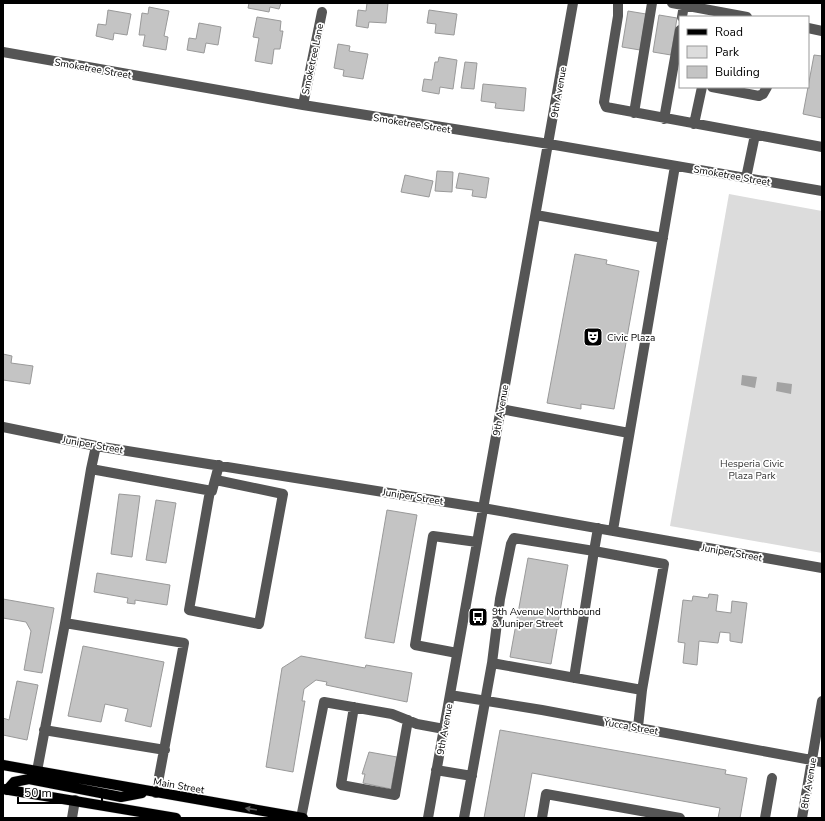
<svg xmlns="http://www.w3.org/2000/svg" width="825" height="821" font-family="'Nunito Sans',sans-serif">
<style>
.green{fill:#dcdcdc}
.water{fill:#a3a3a3}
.building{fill:#c4c4c4;stroke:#999}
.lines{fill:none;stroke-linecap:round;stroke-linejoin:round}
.major-casing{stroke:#dbdbdb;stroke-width:11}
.minor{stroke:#555;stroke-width:10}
.major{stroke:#000;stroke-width:10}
.oneway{fill:#595959}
.labels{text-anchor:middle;stroke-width:3.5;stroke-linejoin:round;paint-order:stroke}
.street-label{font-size:10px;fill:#000;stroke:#fff}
.poi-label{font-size:10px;fill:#000;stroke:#fff;text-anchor:start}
.park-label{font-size:10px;fill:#333;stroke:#fff}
</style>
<rect width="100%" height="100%" fill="#fff"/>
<path class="green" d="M729,194L822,211V553L670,526Z"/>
<path class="water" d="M742,375L757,377L755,388L741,385Z
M777,382L792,384L791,394L776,391Z"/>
<path class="building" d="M249,3H281L279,9L270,7L269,12L248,8Z
M367,3H388L386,23L369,22L368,28L356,26L358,10L366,11Z
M149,7L169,11L164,36L168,37L166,50L143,46L145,35H139L142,13L148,14Z
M108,10L131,14L127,35L114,33L113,40L96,36L98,24L106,25Z
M429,10L457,14L454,35L435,33L436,24L427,23Z
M628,11L646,14L640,50L622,47Z
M659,15L677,18L671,55L653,52Z
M257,17L281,21L280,31H283L280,49H274L272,64L255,61L259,38L253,37Z
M199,23L221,27L218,45L206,43L204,53L187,50L189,38L196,39Z
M338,44L350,46L349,51L368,54L363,79L343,76L344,70L334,68Z
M814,55L822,56V118L803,114Z
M439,57L457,60L453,89L440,87L439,94L422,91L424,79L432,80L435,62H438Z
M465,62L477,63L474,89L461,88Z
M483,84L526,88L524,111L495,108L496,103L481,101Z
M437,171L453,172L452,192L435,191Z
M459,173L489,178L486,198L472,196L473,190L456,188Z
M405,175L433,181L429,197L401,192Z
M575,254L607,260L606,264L639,271L614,409L581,404V409L547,403Z
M3,354L12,356L11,363L33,366L30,384L3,380Z
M119,494L140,496L132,557L111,554Z
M156,500L176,503L166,563L146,560Z
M387,510L417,515L394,643L365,638Z
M528,558L568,565L551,664L510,657Z
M97,573L170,585L167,605L135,600V604L127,603L128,598L94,592Z
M709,594L718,595L716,611L731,613L732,601L747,603L742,643L730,641V633L720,632L718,643L699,641L697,665L683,663L685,643L678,642L683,600L692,601L693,596L708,598Z
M3,599L54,608L42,673L24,670L31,631L26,622L3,618Z
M83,646L164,662L151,727L125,721L128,709L105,704L101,722L68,716Z
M301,656L365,668L366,665L412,673L407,702L326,685L327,682L316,680L304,689L302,701H305L293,772L266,767L282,668Z
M17,681L38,685L27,740L3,735V718L9,720Z
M500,730L726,770L725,774L747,778L740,818H718L720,808L532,773L524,818H484Z
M369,752L397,757L391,789L363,783L365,774H362Z"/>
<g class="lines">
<g class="major-casing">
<path id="major" d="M3,765L303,818
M3,789L176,818
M7,790L14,782L29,779L121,797L142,793"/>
</g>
<path class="minor" d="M618,3V16L604,102L606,107L822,147
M672,3L747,17
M682,17L684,5
M808,28L822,31
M3,52L303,105L549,144L822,191
M712,87L733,91L734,87
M733,91L759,96L763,94L767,87
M303,105L322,12
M634,113L652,3
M664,119L680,30
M694,124L702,87
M746,178L755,135
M536,215L663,238
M501,409L629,433
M3,427L96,446L483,508L822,568
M91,469L96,446
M210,491L189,610L259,624L283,494L216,480
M598,528L594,551L514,538L511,544L500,599L492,663L642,690L638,727
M613,530L675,166
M65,623L91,469L212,491L219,465
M457,653L415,645L433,536L477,542
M574,678L594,551L664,564L642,690
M450,695L542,710L822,762
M354,707L341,785L395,795L408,720
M44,730L165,750
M436,770L472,776
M37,771L65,623L184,643L156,793
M72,818L75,800
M301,818L324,702L392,714L417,724L444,729
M428,818L573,3
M464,818L492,663
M542,818L546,794L680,818
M765,818L772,778
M802,818L822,701"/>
<use href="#major" class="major"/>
</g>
<defs><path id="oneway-solid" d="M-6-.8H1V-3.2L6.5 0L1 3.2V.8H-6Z"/></defs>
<use class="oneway" href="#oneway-solid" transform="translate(251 809) rotate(-171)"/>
<defs>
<g id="theatre-square" transform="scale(1)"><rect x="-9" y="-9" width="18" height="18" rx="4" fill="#000" stroke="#fff"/><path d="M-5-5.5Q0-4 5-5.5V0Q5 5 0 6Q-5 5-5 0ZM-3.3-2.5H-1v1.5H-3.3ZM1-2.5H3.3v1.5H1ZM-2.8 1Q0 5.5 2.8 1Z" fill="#fff"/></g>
<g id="bus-square" transform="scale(1)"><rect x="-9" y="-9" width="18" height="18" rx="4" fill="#000" stroke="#fff"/><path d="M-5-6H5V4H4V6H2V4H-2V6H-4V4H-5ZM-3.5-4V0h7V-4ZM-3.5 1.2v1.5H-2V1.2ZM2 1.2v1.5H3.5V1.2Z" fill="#fff"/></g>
</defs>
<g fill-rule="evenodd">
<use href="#theatre-square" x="593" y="337"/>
<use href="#bus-square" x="478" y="617"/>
</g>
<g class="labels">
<g class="street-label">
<text transform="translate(312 59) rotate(-78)" y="4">Smoketree Lane</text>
<text transform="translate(93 68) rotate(10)" y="4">Smoketree Street</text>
<text transform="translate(558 92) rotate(-80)" y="4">9th Avenue</text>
<text transform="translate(412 123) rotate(9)" y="4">Smoketree Street</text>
<text transform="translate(732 175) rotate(10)" y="4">Smoketree Street</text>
<text transform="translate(500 410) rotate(-80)" y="4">9th Avenue</text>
<text transform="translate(93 444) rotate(10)" y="4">Juniper Street</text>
<text transform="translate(413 496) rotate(9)" y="4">Juniper Street</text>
<text transform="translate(732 552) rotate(10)" y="4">Juniper Street</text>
<text transform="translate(631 726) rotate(10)" y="4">Yucca Street</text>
<text transform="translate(444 729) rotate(-80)" y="4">9th Avenue</text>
<text transform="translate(808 783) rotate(-80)" y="4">8th Avenue</text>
<text transform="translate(179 785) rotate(10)" y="4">Main Street</text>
</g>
<g class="poi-label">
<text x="607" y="341">Civic Plaza</text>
<text x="492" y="615">9th Avenue Northbound<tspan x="492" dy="12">&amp; Juniper Street</tspan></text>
</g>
<g class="park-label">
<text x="752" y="467">Hesperia Civic<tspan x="752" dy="12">Plaza Park</tspan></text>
</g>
</g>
<rect width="825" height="821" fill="none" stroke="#000000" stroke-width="8"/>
<rect x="679" y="16" width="130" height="72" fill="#ffffff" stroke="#999999"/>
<rect x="687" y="29" width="20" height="6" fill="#000000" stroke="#999999"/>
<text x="715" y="36" font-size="12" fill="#000000">Road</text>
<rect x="687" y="46" width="20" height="12" fill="#dcdcdc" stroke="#999999"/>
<text x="715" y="56" font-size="12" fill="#000000">Park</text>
<rect x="687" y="66" width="20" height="12" fill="#c4c4c4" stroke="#999999"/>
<text x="715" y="76" font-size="12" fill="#000000">Building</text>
<path d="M18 797v6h84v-6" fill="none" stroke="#000000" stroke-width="2"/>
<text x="24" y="797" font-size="12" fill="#000000" stroke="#ffffff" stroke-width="3" paint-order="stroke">50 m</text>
</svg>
